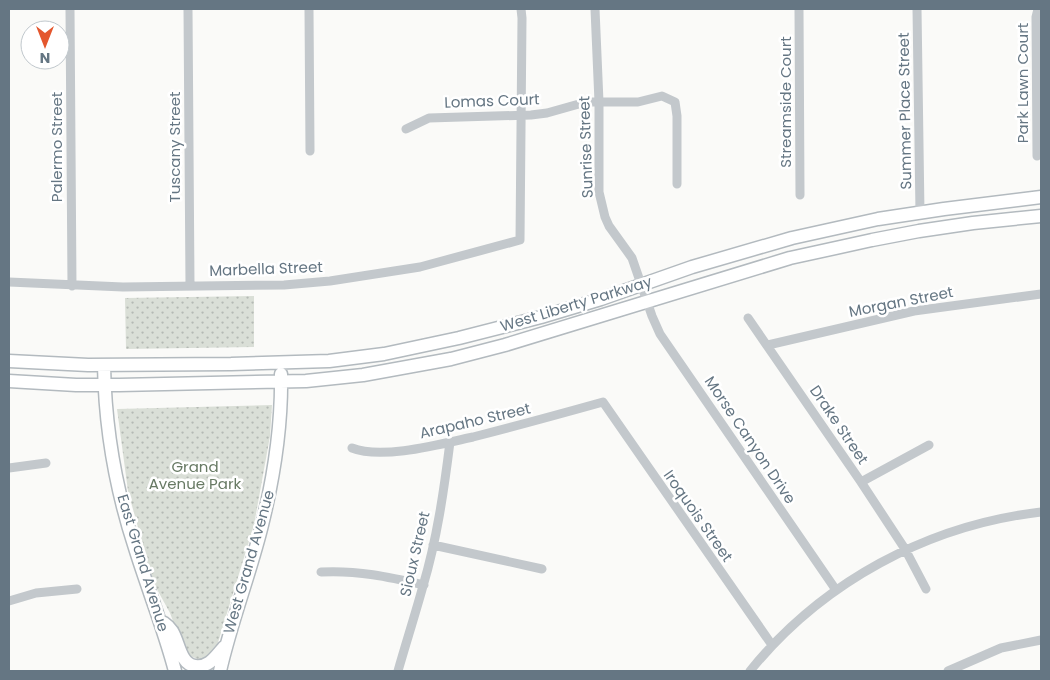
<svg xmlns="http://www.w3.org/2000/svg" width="1050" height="680" font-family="Poppins,sans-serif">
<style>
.park{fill:url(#park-dots)}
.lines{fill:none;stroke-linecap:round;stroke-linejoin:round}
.secondary-casing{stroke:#b3babf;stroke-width:15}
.street{stroke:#c3c8cc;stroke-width:9}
.secondary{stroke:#fff;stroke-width:12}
.labels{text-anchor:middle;stroke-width:5;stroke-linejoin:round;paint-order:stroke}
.street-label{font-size:15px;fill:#657683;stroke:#fff}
.park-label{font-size:15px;fill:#687a64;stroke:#fff}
</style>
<defs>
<pattern id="park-dots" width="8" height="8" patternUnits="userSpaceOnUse" patternTransform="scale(1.25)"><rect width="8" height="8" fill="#dadfd7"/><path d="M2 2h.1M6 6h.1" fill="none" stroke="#b4b9b4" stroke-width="1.8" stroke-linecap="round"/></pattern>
</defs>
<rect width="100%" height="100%" fill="#fafaf8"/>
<path class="park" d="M254,296V347L126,349L125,298Z
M272,405L270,436L254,525L216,649L207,658L200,660L188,655L180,640L170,613L153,582L128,491L117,409Z"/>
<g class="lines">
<g class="secondary-casing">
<path id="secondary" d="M9,361L88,365L231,364L329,361L384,354L459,338L541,317L601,299L692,267L792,238L878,219L944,209L1041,197
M104,365C105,427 116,490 135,548C148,590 164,629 175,671
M9,381L76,385H119L306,381L363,375L451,359L505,345L790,258L872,240L919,231L973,223L1041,216
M164,623C167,625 170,628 172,631C179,642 180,664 195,666C209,668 216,656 224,647
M220,671C231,622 250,574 262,525C274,476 282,425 281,374"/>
</g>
<path class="street" d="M70,9L72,286
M188,9L190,285
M309,9L310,151
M595,9L599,102V192L605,217L609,226L632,258L652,316L660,334L836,590
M799,9L800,195
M917,9L920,213
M406,129L429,118L531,115L547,113L586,102H638L662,96L675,102L677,116V184
M1037,156L1036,17L1038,9
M9,282L123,287L284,285L330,281L420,267L520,240L522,18L521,9
M748,318L861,482L905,549L926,589
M768,345L914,311L1041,294
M352,448C382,460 441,444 473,437C516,426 560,414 603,402L772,645
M9,468L46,463
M861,482L929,445
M433,545L542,569
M321,572C357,570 389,577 424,585
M9,601L36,593L77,589
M398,671C406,643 415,615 423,586C437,539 444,490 450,442
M750,671C822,582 928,525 1041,512
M948,671L1001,648L1041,640"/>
<use href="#secondary" class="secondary"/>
</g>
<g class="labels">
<g class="street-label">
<text transform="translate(1023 83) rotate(-90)" y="5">Park Lawn Court</text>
<text transform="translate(492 101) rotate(-2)" y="5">Lomas Court</text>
<text transform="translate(786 102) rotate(-90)" y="5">Streamside Court</text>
<text transform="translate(905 111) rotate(-91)" y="5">Summer Place Street</text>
<text transform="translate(57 147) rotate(-90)" y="5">Palermo Street</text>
<text transform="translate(175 147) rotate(-90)" y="5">Tuscany Street</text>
<text transform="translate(586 147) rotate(-92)" y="5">Sunrise Street</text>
<text transform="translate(266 269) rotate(-2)" y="5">Marbella Street</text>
<text transform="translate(901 302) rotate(-11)" y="5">Morgan Street</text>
<text transform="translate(576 304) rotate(-17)" y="5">West Liberty Parkway</text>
<text transform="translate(475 421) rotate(-13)" y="5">Arapaho Street</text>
<text transform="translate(839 425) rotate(56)" y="5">Drake Street</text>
<text transform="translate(750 440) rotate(56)" y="5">Morse Canyon Drive</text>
<text transform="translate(698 516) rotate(55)" y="5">Iroquois Street</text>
<text transform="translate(415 554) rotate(-77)" y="5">Sioux Street</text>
<text transform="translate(249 562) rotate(-74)" y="5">West Grand Avenue</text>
<text transform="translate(143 563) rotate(73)" y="5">East Grand Avenue</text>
</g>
<g class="park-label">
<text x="195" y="472">Grand<tspan x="195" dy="17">Avenue Park</tspan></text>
</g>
</g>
<rect width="1050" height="680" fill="none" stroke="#657683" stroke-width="20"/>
<g transform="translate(45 45) rotate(180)"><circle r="24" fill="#ffffff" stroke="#c1c8cd"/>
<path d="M0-4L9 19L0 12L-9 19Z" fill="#e4572e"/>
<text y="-8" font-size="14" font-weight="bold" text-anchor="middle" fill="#657683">N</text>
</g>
</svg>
